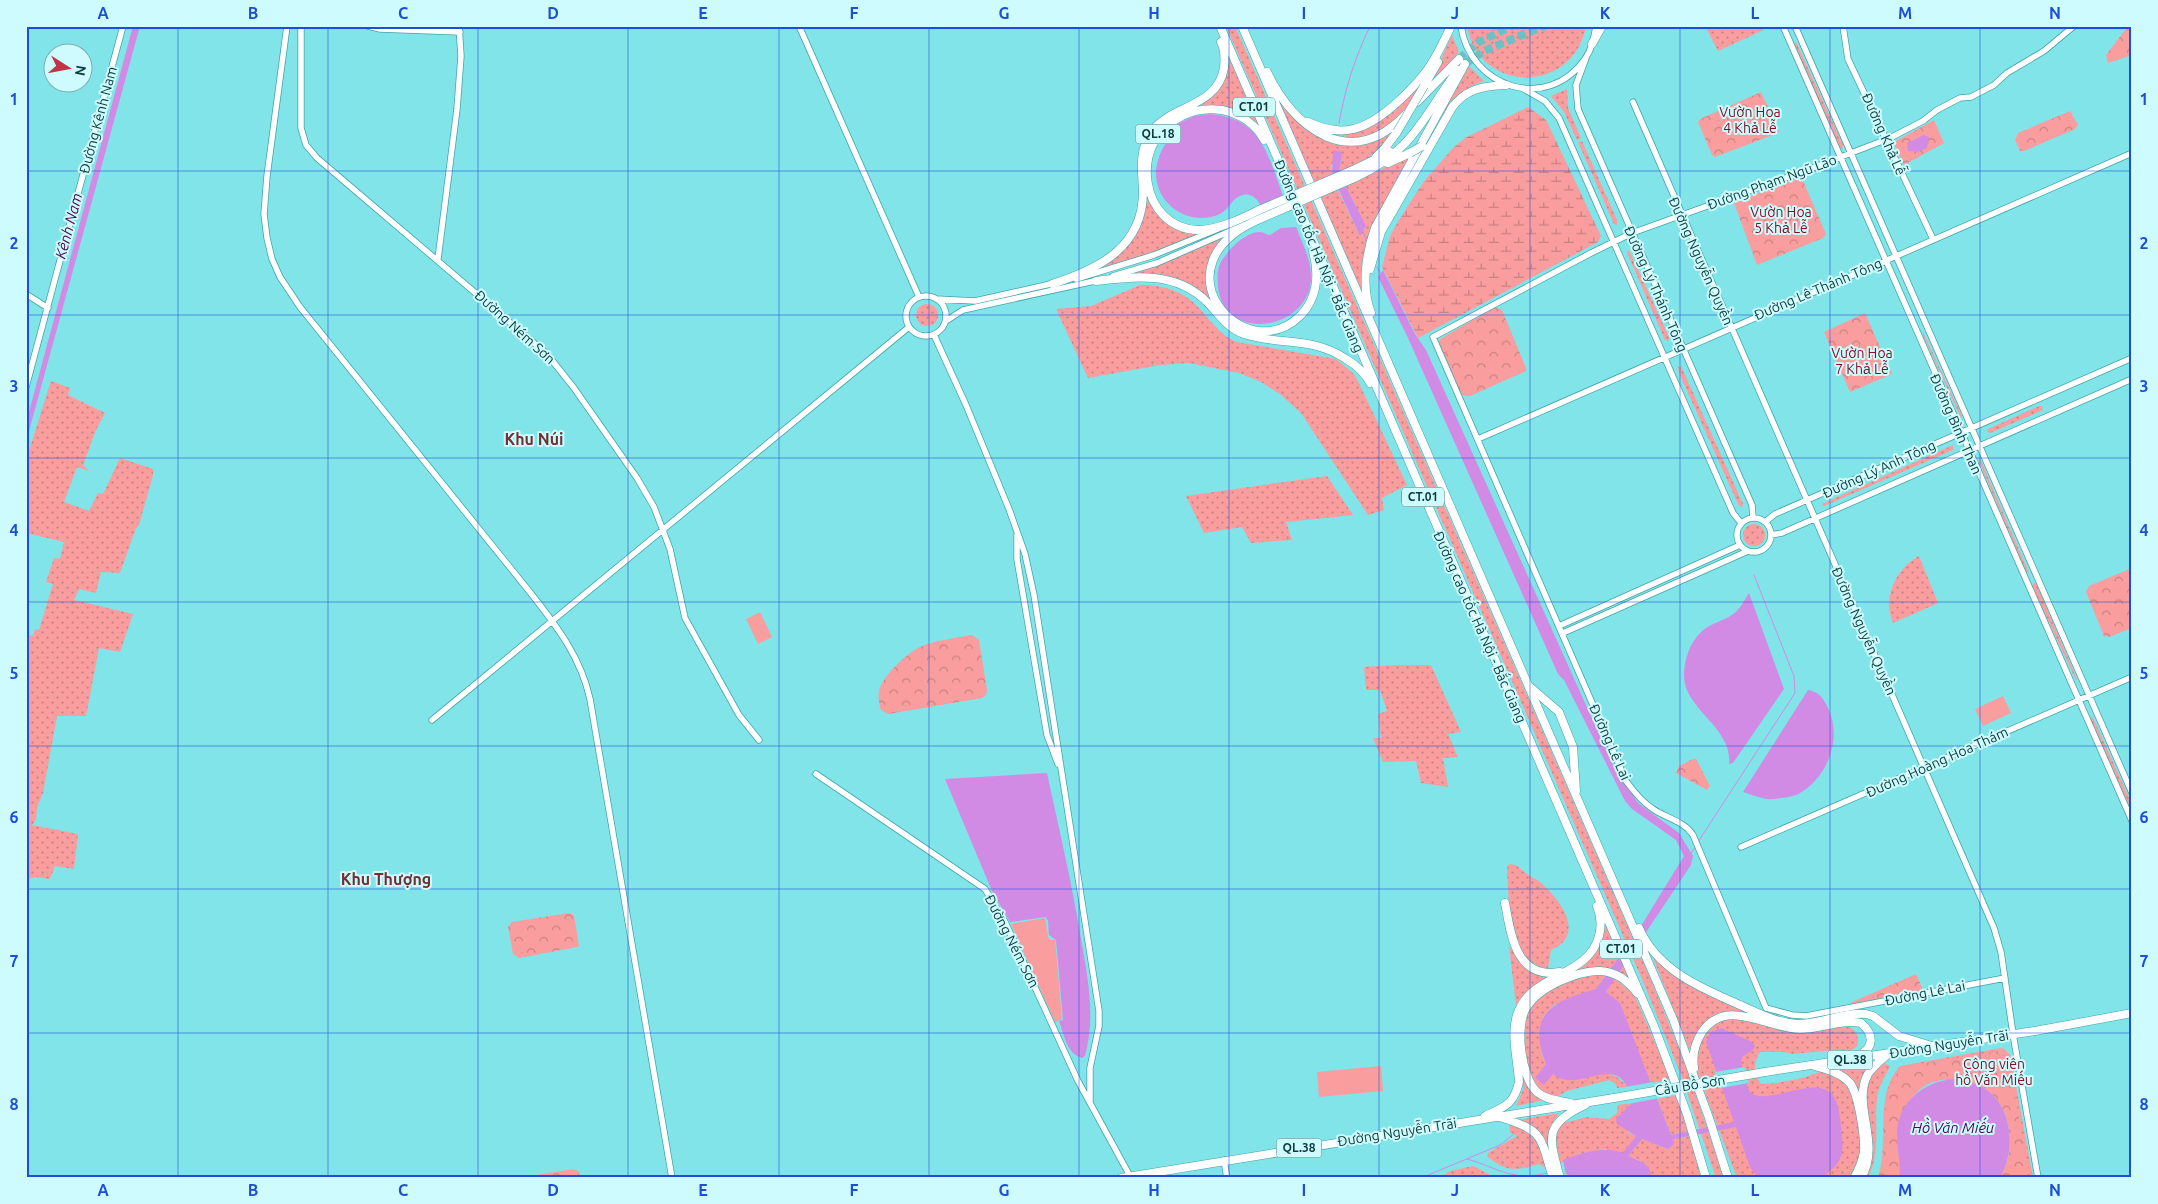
<svg xmlns="http://www.w3.org/2000/svg" width="2158" height="1204" font-family="Ubuntu,sans-serif">
<style>
.grass{fill:url(#grass-dots)}
.wetland{fill:url(#wetland-marsh)}
.park{fill:url(#park-crowns)}
.pitch{fill:#fa9d9e}
.water{fill:#d28be5}
.pier{fill:#81e4e8}
.lines{fill:none;stroke-linecap:round;stroke-linejoin:round}
.stream{stroke:#d28be5;stroke-width:1}
.highway-tunnel{stroke:#6ac2c6;stroke-width:8;stroke-dasharray:8 4;stroke-linecap:butt}
.secondary-casing{stroke:#3ea5a9;stroke-width:7}
.highway-casing{stroke:#3ea5a9;stroke-width:9}
.secondary{stroke:#fff;stroke-width:5.5}
.highway{stroke:#fff;stroke-width:8}
.highway-bridge-casing{stroke:#3ea5a9;stroke-width:9;stroke-linecap:butt}
.highway-bridge{stroke:#fff;stroke-width:8}
.grid{fill:none;stroke:#1d4ed8;stroke-width:1;stroke-opacity:0.55}
.labels{text-anchor:middle;stroke-width:4;stroke-linejoin:round;paint-order:stroke}
.shield{fill:#cefcfe;stroke:#487476;stroke-width:1}
.shield-label{font-size:12px;font-weight:bold;fill:#0e3a3c}
.park-label{font-size:14px;fill:#7d1023;stroke:#cefcfe}
.street-label{font-size:14px;fill:#0e3a3c;stroke:#cefcfe}
.water-label{font-size:15px;font-style:italic;fill:#4c075c;stroke:#cefcfe}
.quarter-label{font-size:16px;font-weight:bold;fill:#752e32;stroke:#cefcfe}
.neatline{fill:none;stroke:#1d4ed8;stroke-width:2}
.grid-label{font-size:16px;text-anchor:middle;font-weight:bold;fill:#1d4ed8}
</style>
<defs>
<pattern id="grass-dots" width="8" height="8" patternUnits="userSpaceOnUse" patternTransform="scale(1.25)"><rect width="8" height="8" fill="#fa9d9e"/><path d="M2 2h.1M6 6h.1" fill="none" stroke="#c98182" stroke-width="1.8" stroke-linecap="round"/></pattern>
<pattern id="wetland-marsh" width="20" height="14" patternUnits="userSpaceOnUse" patternTransform="scale(1.25)"><rect width="20" height="14" fill="#fa9d9e"/><path d="M1 5h8M5 5V1M11 12h8M15 12V8" fill="none" stroke="#c98182"/></pattern>
<pattern id="park-crowns" width="20" height="18" patternUnits="userSpaceOnUse" patternTransform="scale(1.25)"><rect width="20" height="18" fill="#fa9d9e"/><path d="M2 6a3 3 0 1 1 6 0M12 15a3 3 0 1 1 6 0" fill="none" stroke="#c98182"/></pattern>
</defs>
<rect width="100%" height="100%" fill="#81e4e8"/>
<path class="grass" d="M1226,26H1235L1651,980L1686,1066L1724,1178H1716L1681,1075L1642,979Z
M1467,26H1586C1574,94 1479,95 1467,26Z
M1705,26H1772L1718,51Z
M1452,35L1459,52L1435,77L1434,75Z
M1796,42L1843,145L1842,149L1839,148L1795,45Z
M1228,51L1260,127C1242,110 1228,109 1204,107L1203,105V102C1225,88 1225,75 1228,51Z
M1469,66L1484,81C1456,90 1448,106 1433,130Z
M1415,87L1418,89C1394,132 1366,149 1319,129L1353,132Z
M1567,89L1568,108L1581,138L1577,140L1564,112L1551,96Z
M1276,97L1307,127L1362,144L1377,140L1392,132C1374,157 1367,160 1339,173L1342,152L1331,166L1332,176L1315,184Z
M1582,141L1617,220V225L1614,224L1578,142Z
M1413,155L1363,262L1361,291L1320,196L1337,188L1360,236L1366,226L1345,185Z
M1145,186L1159,214L1204,234L1153,253L1102,268L1121,253L1129,242Z
M1221,239C1219,244 1215,248 1212,253C1204,269 1207,285 1213,302L1211,303L1153,274H1132Z
M1629,250L1669,337L1668,341L1665,340L1628,255L1627,252Z
M1140,285C1158,284 1181,290 1194,303C1209,317 1217,334 1237,342L1336,359L1354,374L1359,383L1407,485L1382,498L1384,510L1368,515L1301,413L1280,394L1261,382L1239,373L1189,363L1160,365L1088,378L1056,309L1091,306Z
M916 315a11 11 0 1 1 22 0a11 11 0 1 1-22 0Z
M1923,332L1962,416L1961,418L1923,335Z
M1681,366L1743,504L1742,507L1739,506L1679,373L1678,367Z
M51,381L70,388L68,395L105,413L96,430L83,465L89,471L77,467L64,502L89,511L98,493L103,494L120,458L153,469V475L139,525L136,528L120,573L101,572L96,593L79,589L74,600L133,614L120,652L99,648L86,716H57L43,793L37,807L36,820L32,825L78,834L74,869L55,866L50,879L36,877L26,879V634L33,636L35,629L39,630L53,584L46,582L54,558L60,559L64,542L26,533V460Z
M2039,406H2042L2043,410L1990,433L1987,432L1988,429Z
M1953,445V450L1824,506L1822,504Z
M1978,459L1981,461L2029,573L2026,572Z
M1327,476L1353,515L1286,522L1292,540L1251,543L1242,527L1204,533L1186,496Z
M1743 535a11 11 0 1 1 22 0a11 11 0 1 1-22 0Z
M1919,556L1938,603L1893,623C1882,598 1896,568 1919,556Z
M2036,583L2077,679L2076,680L2032,586L2033,584Z
M1395,665H1431L1461,732L1448,734L1458,757L1443,758L1448,787L1421,783L1416,761L1383,762L1373,738H1381L1378,714L1387,711L1380,690H1366L1364,667Z
M2092,716L2132,804V812L2091,720Z
M1511,864C1519,865 1521,870 1527,874C1531,877 1536,879 1540,882C1560,899 1587,935 1551,950L1548,969C1537,967 1522,959 1517,947C1508,926 1509,893 1507,870L1508,865Z
M1606,920L1635,985L1595,968L1573,972L1585,964L1598,948Z
M1509,946L1523,964L1549,976L1531,988L1516,1005Z
M1652,955C1685,987 1714,998 1755,1015L1734,1012L1698,1033L1690,1051Z
M1592,974L1606,975L1596,989L1554,1005L1543,1017L1541,1052L1546,1064L1536,1078L1537,1080L1552,1074C1557,1076 1562,1080 1567,1080C1592,1081 1607,1061 1627,1087L1617,1088L1615,1083L1609,1080L1567,1091L1556,1097C1550,1096 1544,1094 1539,1089C1520,1070 1519,1018 1536,999C1550,983 1574,979 1592,974Z
M1615,978L1635,996L1671,1080L1651,1083L1639,1055L1605,992Z
M1735,1016C1755,1022 1777,1032 1799,1032C1812,1032 1840,1023 1849,1027C1858,1030 1859,1039 1857,1046L1849,1052L1835,1053L1834,1050L1792,1054L1784,1052H1760C1753,1062 1753,1075 1761,1084C1776,1084 1792,1080 1806,1077C1812,1075 1819,1071 1825,1072C1857,1075 1866,1136 1859,1161C1858,1167 1853,1172 1850,1178H1737L1698,1074C1692,1045 1704,1021 1735,1016Z
M1995,1049L2002,1048L2006,1050L2010,1074L2014,1075L2033,1178H2012C2022,1143 2015,1104 1989,1077L1996,1075L1999,1071L1998,1065L1993,1062L1986,1066L1987,1075C1979,1072 1971,1067 1962,1066C1929,1061 1901,1085 1893,1116C1888,1134 1888,1152 1883,1169L1880,1178H1878C1892,1141 1872,1098 1900,1066Z
M1884,1063L1890,1066C1885,1078 1879,1084 1877,1098C1874,1124 1881,1153 1868,1178H1864C1869,1168 1872,1160 1872,1149C1873,1125 1854,1075 1884,1063Z
M1871,1065L1861,1106L1848,1077L1835,1068Z
M1523,1072L1545,1100L1516,1106L1523,1090Z
M1678,1095L1689,1131L1671,1135L1657,1099Z
M1632,1103L1628,1132L1636,1136L1623,1154L1605,1149L1580,1154L1560,1163L1555,1134L1560,1124L1586,1117L1609,1119L1617,1113L1618,1105Z
M1559,1113L1549,1131L1550,1154L1534,1128L1518,1120Z
M1509,1124C1533,1129 1540,1145 1548,1166L1544,1167L1539,1164C1517,1171 1505,1172 1487,1156L1488,1153L1517,1136L1510,1132Z
M1690,1136L1701,1178H1652C1651,1163 1639,1161 1628,1156L1642,1139L1668,1149L1672,1139Z
M1473,1166L1496,1178H1440L1450,1171Z"/>
<path class="wetland" d="M1528,107L1546,120L1549,126L1601,236L1598,242L1418,338L1382,267L1390,236L1397,223L1424,181L1453,148L1465,138Z"/>
<path class="park" d="M2128,26H2132V55L2108,63L2106,55Z
M1761,92L1779,131L1778,133L1715,157L1712,155L1698,122L1700,119Z
M2070,111L2078,125L2075,129L2024,151H2020L2015,140L2018,133Z
M1934,120L1944,143L1904,165L1894,144L1896,141Z
M1801,176L1826,234L1823,238L1757,265L1734,203Z
M1495,307L1502,310L1526,368V371L1470,396L1461,395L1439,344L1440,339Z
M1865,313L1892,374L1850,392L1824,332Z
M2132,568V628L2109,637L2104,636L2086,592L2089,586Z
M972,635L979,640L987,690L986,695L982,698L888,714L881,710C879,704 878,697 879,691C882,676 908,652 922,646C937,640 955,638 972,635Z
M1693,759H1696L1710,786L1707,790L1676,773L1679,766Z
M569,913L574,915L579,946L577,947L519,958L513,954L508,927L512,922Z
M1916,974L1923,990L1851,1004L1850,1003Z
M2004,1050L2010,1054L2014,1074L2012,1079L2030,1178H2000C2016,1152 2013,1109 1987,1090C1981,1086 1972,1086 1965,1084C1958,1083 1949,1079 1942,1080C1922,1082 1908,1099 1901,1117C1893,1137 1902,1157 1899,1178H1878C1890,1139 1873,1101 1902,1067Z
M574,1169L579,1172L580,1178H518Z"/>
<path class="pitch" d="M760,612L772,637L758,644L746,619Z
M2003,696L2011,713L1983,726L1975,709Z
M1045,918L1048,937L1050,940H1055L1062,1019L1055,1022L1011,924Z
M1381,1066L1383,1091L1319,1097L1317,1072Z"/>
<path class="water" d="M133,26H140L26,442V423Z
M1210,114C1261,118 1268,154 1283,196L1261,206C1257,199 1252,193 1243,195C1232,197 1230,209 1220,214C1189,228 1154,204 1156,170C1158,154 1164,145 1174,132L1173,126L1194,116Z
M1924,135L1929,137L1927,148L1917,152L1908,151L1907,143Z
M1333,150L1342,152L1339,173L1366,226L1360,236L1332,175Z
M1296,227C1302,242 1310,258 1311,274C1314,330 1224,345 1218,287C1217,274 1217,265 1226,255C1233,245 1247,232 1260,232C1264,232 1266,235 1270,235L1281,228Z
M1383,270L1415,334L1426,350L1613,765L1638,803L1679,833L1693,856L1691,865L1606,992L1620,1003L1671,1135L1734,1122L1706,1042L1711,1032L1721,1028L1752,1042L1755,1046L1752,1051L1743,1056C1739,1063 1743,1067 1744,1074C1746,1079 1747,1088 1750,1092C1767,1108 1818,1071 1834,1097C1840,1107 1841,1126 1842,1138C1844,1154 1840,1165 1827,1173L1828,1178H1758L1750,1167L1736,1127L1673,1139V1145L1668,1149L1642,1139L1628,1156C1639,1161 1651,1163 1652,1178H1579L1566,1174L1563,1160C1582,1153 1603,1145 1623,1153L1636,1136L1617,1124L1616,1119L1632,1103C1621,1044 1579,1097 1553,1074L1544,1085L1535,1078L1546,1064C1526,1014 1553,1001 1596,989L1641,926L1684,856L1676,840L1632,809L1625,801L1564,680L1558,674L1408,338L1378,277Z
M1749,593L1784,689L1733,763L1729,764C1733,727 1683,709 1684,675C1684,659 1690,642 1702,631C1711,623 1724,621 1733,614C1740,610 1744,600 1749,593Z
M1808,690C1818,692 1822,696 1827,706C1843,736 1829,776 1800,793C1794,797 1781,798 1774,799C1764,800 1752,795 1743,792Z
M1047,773C1058,824 1070,875 1079,927C1086,970 1097,1013 1085,1056L1082,1058C1067,1054 1064,1035 1059,1021L1063,1020L1056,940L1049,935L1048,921L1046,917L1010,922L992,891L945,779Z
M1954,1079C1965,1081 1975,1083 1984,1088C2013,1106 2016,1151 2000,1178H1899C1901,1163 1897,1149 1897,1135C1897,1102 1924,1081 1954,1079Z"/>
<path class="pier" d="M1745,1067L1749,1083L1721,1088L1715,1072Z
M1653,1082L1660,1098L1627,1104L1629,1103L1625,1087Z"/>
<g class="lines">
<path class="stream" d="M1339,123C1346,85 1354,61 1370,26
M1363,231L1367,242
M1377,267L1381,274
M1698,842L1795,693L1794,676L1754,575
M1691,853L1696,846
M1467,1159C1498,1168 1513,1182 1547,1173
M1421,1178L1500,1145L1514,1134"/>
<path class="highway-tunnel" d="M1459,59L1479,42L1512,26
M1465,64L1484,51L1544,26"/>
<g class="secondary-casing">
<path id="secondary" d="M287,26L267,176L264,214L267,238L272,259L280,277L300,307L533,596C558,628 581,658 590,699L672,1178
M301,26V128L306,145L317,158L547,354L574,388L637,478L654,507L670,549L685,618L739,715L759,740
M368,26L380,29L460,32
M799,26L919,297
M1461,26C1470,88 1547,113 1585,59C1592,49 1594,38 1596,26
M1783,26L2132,821
M1795,26L2132,793
M1843,26L1848,59L1933,239
M26,27L27,26
M1586,58L1576,85L1578,109L1752,505L1753,518
M1522,88L1545,101L1559,118L1733,513L1741,523
M1633,102L1994,928L2001,952L2013,1034L2038,1178
M438,259L457,109L461,56L459,26
M1113,276L1157,263L1244,225
M1076,279L1154,255L1218,229
M26,294L48,308
M906 316a20 20 0 1 1 40 0a20 20 0 1 1-40 0Z
M936,299L975,301L1055,283
M946,321L963,310L1099,280
M934,335L966,405L1009,509L1025,554L1034,595L1099,1011V1026L1090,1068V1102
M26,387L123,26
M1478,439L2132,153
M1737 535a17 17 0 1 1 34 0a17 17 0 1 1-34 0Z
M1765,522L1775,514L2132,358
M1017,535V559L1047,735L1058,764
M1771,535L1782,533L2132,379
M1559,626L1740,545
M1563,633L1748,551
M432,720L909,327
M816,774L985,889L1005,922L1078,1081L1130,1176
M1741,847L2132,677
M2005,978L1806,1016L1792,1015L1766,1008L1693,835C1684,821 1666,818 1653,809C1642,802 1634,792 1626,781L1433,337L1591,253L1632,233L1802,172L1890,138L1923,121L1937,110L1960,98L1971,97L1994,85L2007,73L2044,51L2074,26
M1224,1160L1227,1178"/>
</g>
<g class="highway-casing">
<path id="highway" d="M1220,26L1654,1026L1687,1114L1706,1178
M1242,26L1673,1019L1709,1118L1728,1178
M1592,44L1602,26
M1267,72C1294,130 1352,172 1406,114
M1424,86L1438,62
M1417,102L1459,59
M1451,109C1465,89 1482,86 1506,85
M1308,122C1321,128 1338,133 1353,129C1378,124 1409,93 1425,73C1436,59 1443,43 1451,26
M1376,157L1385,148L1397,132
M1388,163L1410,153
M1351,171L1390,152
M1354,178C1414,151 1422,118 1458,70
M1259,210C1241,219 1218,230 1198,230C1141,229 1126,142 1182,116C1194,110 1209,108 1222,110C1240,114 1256,124 1264,140
M1262,218C1150,264 1244,372 1301,315C1318,297 1319,274 1313,251
M1370,269L1381,232L1453,106
M1096,281C1135,276 1176,271 1207,302C1219,314 1227,328 1244,334C1281,346 1311,336 1346,359C1356,365 1365,373 1370,383
M1052,284C1099,269 1144,247 1143,190C1142,170 1139,152 1150,134C1169,104 1217,109 1224,68C1225,59 1225,50 1221,42
M1371,313C1361,287 1366,253 1375,228L1465,64
M1530,687L1559,712L1573,747L1576,791
M1505,903C1511,935 1516,980 1560,972
M1639,928C1657,970 1701,988 1740,1005C1758,1013 1777,1023 1798,1024C1821,1024 1843,1012 1866,1014L1873,1016L1899,1036L1935,1047
M1815,1066C1828,1069 1841,1073 1850,1083C1859,1095 1865,1138 1864,1152C1862,1162 1859,1170 1854,1178
M1694,1068C1692,1055 1695,1043 1702,1032C1727,996 1768,1029 1800,1029C1820,1029 1841,1019 1861,1023C1875,1035 1874,1049 1857,1056
M1765,1072L2035,1031L2132,1013
M1570,1103C1558,1100 1546,1100 1537,1092C1521,1077 1515,1027 1526,1008C1534,995 1546,988 1558,982C1588,968 1615,963 1637,993
M1485,1116C1504,1107 1514,1105 1519,1082C1518,1060 1509,1031 1519,1010C1535,973 1589,976 1599,936C1602,925 1601,916 1597,906
M1499,1117C1545,1130 1540,1137 1553,1178
M1121,1178L1614,1098
M1560,1178C1549,1137 1543,1125 1585,1105
M1861,1178C1882,1143 1851,1105 1868,1074C1873,1066 1881,1060 1888,1054"/>
</g>
<use href="#secondary" class="secondary"/>
<use href="#highway" class="highway"/>
<g class="highway-bridge-casing">
<path id="highway-bridge" d="M1397,132L1424,86
M1410,153L1422,146
M1259,210L1351,171
M1262,218L1354,178
M1614,1098L1765,1072"/>
</g>
<use href="#highway-bridge" class="highway-bridge"/>
</g>
<path class="grid" d="M178,26V1178M328,26V1178M478,26V1178M628,26V1178M779,26V1178M929,26V1178M1079,26V1178M1229,26V1178M1379,26V1178M1530,26V1178M1680,26V1178M1830,26V1178M1980,26V1178M26,171H2132M26,315H2132M26,458H2132M26,602H2132M26,746H2132M26,889H2132M26,1033H2132"/>
<g class="labels">
<g class="shield">
<rect x="1233" y="97.5" width="42" height="19" rx="4"/>
<rect x="1135.5" y="124.5" width="45" height="19" rx="4"/>
<rect x="1402" y="487.5" width="42" height="19" rx="4"/>
<rect x="1600" y="939.5" width="42" height="19" rx="4"/>
<rect x="1827.5" y="1050.5" width="45" height="19" rx="4"/>
<rect x="1276.5" y="1138.5" width="45" height="19" rx="4"/>
</g>
<g class="shield-label">
<text x="1254" y="111">CT.01</text>
<text x="1158" y="138">QL.18</text>
<text x="1423" y="501">CT.01</text>
<text x="1621" y="953">CT.01</text>
<text x="1850" y="1064">QL.38</text>
<text x="1299" y="1152">QL.38</text>
</g>
<g class="park-label">
<text x="1750" y="117">Vườn Hoa<tspan x="1750" dy="16">4 Khả Lễ</tspan></text>
<text x="1781" y="217">Vườn Hoa<tspan x="1781" dy="16">5 Khả Lễ</tspan></text>
<text x="1862" y="358">Vườn Hoa<tspan x="1862" dy="16">7 Khả Lễ</tspan></text>
<text x="1994" y="1069">Công viên<tspan x="1994" dy="16">hồ Văn Miếu</tspan></text>
</g>
<g class="street-label">
<text transform="translate(98 120) rotate(-75)" y="5">Đường Kênh Nam</text>
<text transform="translate(1884 134) rotate(66)" y="5">Đường Khả Lễ</text>
<text transform="translate(1772 182) rotate(-20)" y="5">Đường Phạm Ngũ Lão</text>
<text transform="translate(1319 256) rotate(67)" y="5">Đường cao tốc Hà Nội - Bắc Giang</text>
<text transform="translate(1701 261) rotate(66)" y="5">Đường Nguyễn Quyền</text>
<text transform="translate(1656 289) rotate(66)" y="5">Đường Lý Thánh Tông</text>
<text transform="translate(1818 289) rotate(-23)" y="5">Đường Lê Thánh Tông</text>
<text transform="translate(515 327) rotate(42)" y="5">Đường Ném Sơn</text>
<text transform="translate(1956 424) rotate(66)" y="5">Đường Bình Than</text>
<text transform="translate(1879 469) rotate(-24)" y="5">Đường Lý Anh Tông</text>
<text transform="translate(1480 627) rotate(66)" y="5">Đường cao tốc Hà Nội - Bắc Giang</text>
<text transform="translate(1864 631) rotate(66)" y="5">Đường Nguyễn Quyền</text>
<text transform="translate(1610 742) rotate(66)" y="5">Đường Lê Lai</text>
<text transform="translate(1937 762) rotate(-24)" y="5">Đường Hoàng Hoa Thám</text>
<text transform="translate(1012 941) rotate(63)" y="5">Đường Ném Sơn</text>
<text transform="translate(1925 993) rotate(-11)" y="5">Đường Lê Lai</text>
<text transform="translate(1949 1044) rotate(-9)" y="5">Đường Nguyễn Trãi</text>
<text transform="translate(1690 1085) rotate(-9)" y="5">Cầu Bồ Sơn</text>
<text transform="translate(1397 1132) rotate(-9)" y="5">Đường Nguyễn Trãi</text>
</g>
<g class="water-label">
<text transform="translate(69 226) rotate(-75)" y="5">Kênh Nam</text>
<text x="1953" y="1133">Hồ Văn Miếu</text>
</g>
<g class="quarter-label">
<text x="534" y="445">Khu Núi</text>
<text x="386" y="885">Khu Thượng</text>
</g>
</g>
<rect width="2158" height="1204" fill="none" stroke="#cefcfe" stroke-width="55"/>
<g transform="translate(68 68) rotate(101)"><circle r="24" fill="#cefcfe" stroke="#81aeb0"/>
<path d="M0-4L9 19L0 12L-9 19Z" fill="#c33345"/>
<text y="-8" font-size="14" font-weight="bold" text-anchor="middle" fill="#0e3a3c">N</text>
</g>
<rect x="28" y="28" width="2102" height="1148" class="neatline"/>
<g class="grid-label">
<text x="103" y="19">A</text>
<text x="253" y="19">B</text>
<text x="403" y="19">C</text>
<text x="553" y="19">D</text>
<text x="703" y="19">E</text>
<text x="854" y="19">F</text>
<text x="1004" y="19">G</text>
<text x="1154" y="19">H</text>
<text x="1304" y="19">I</text>
<text x="1455" y="19">J</text>
<text x="1605" y="19">K</text>
<text x="1755" y="19">L</text>
<text x="1905" y="19">M</text>
<text x="2055" y="19">N</text>
<text x="14" y="105">1</text>
<text x="2144" y="105">1</text>
<text x="14" y="249">2</text>
<text x="2144" y="249">2</text>
<text x="14" y="392">3</text>
<text x="2144" y="392">3</text>
<text x="14" y="536">4</text>
<text x="2144" y="536">4</text>
<text x="14" y="679">5</text>
<text x="2144" y="679">5</text>
<text x="14" y="823">6</text>
<text x="2144" y="823">6</text>
<text x="14" y="967">7</text>
<text x="2144" y="967">7</text>
<text x="14" y="1110">8</text>
<text x="2144" y="1110">8</text>
<text x="103" y="1196">A</text>
<text x="253" y="1196">B</text>
<text x="403" y="1196">C</text>
<text x="553" y="1196">D</text>
<text x="703" y="1196">E</text>
<text x="854" y="1196">F</text>
<text x="1004" y="1196">G</text>
<text x="1154" y="1196">H</text>
<text x="1304" y="1196">I</text>
<text x="1455" y="1196">J</text>
<text x="1605" y="1196">K</text>
<text x="1755" y="1196">L</text>
<text x="1905" y="1196">M</text>
<text x="2055" y="1196">N</text>
</g>
</svg>
